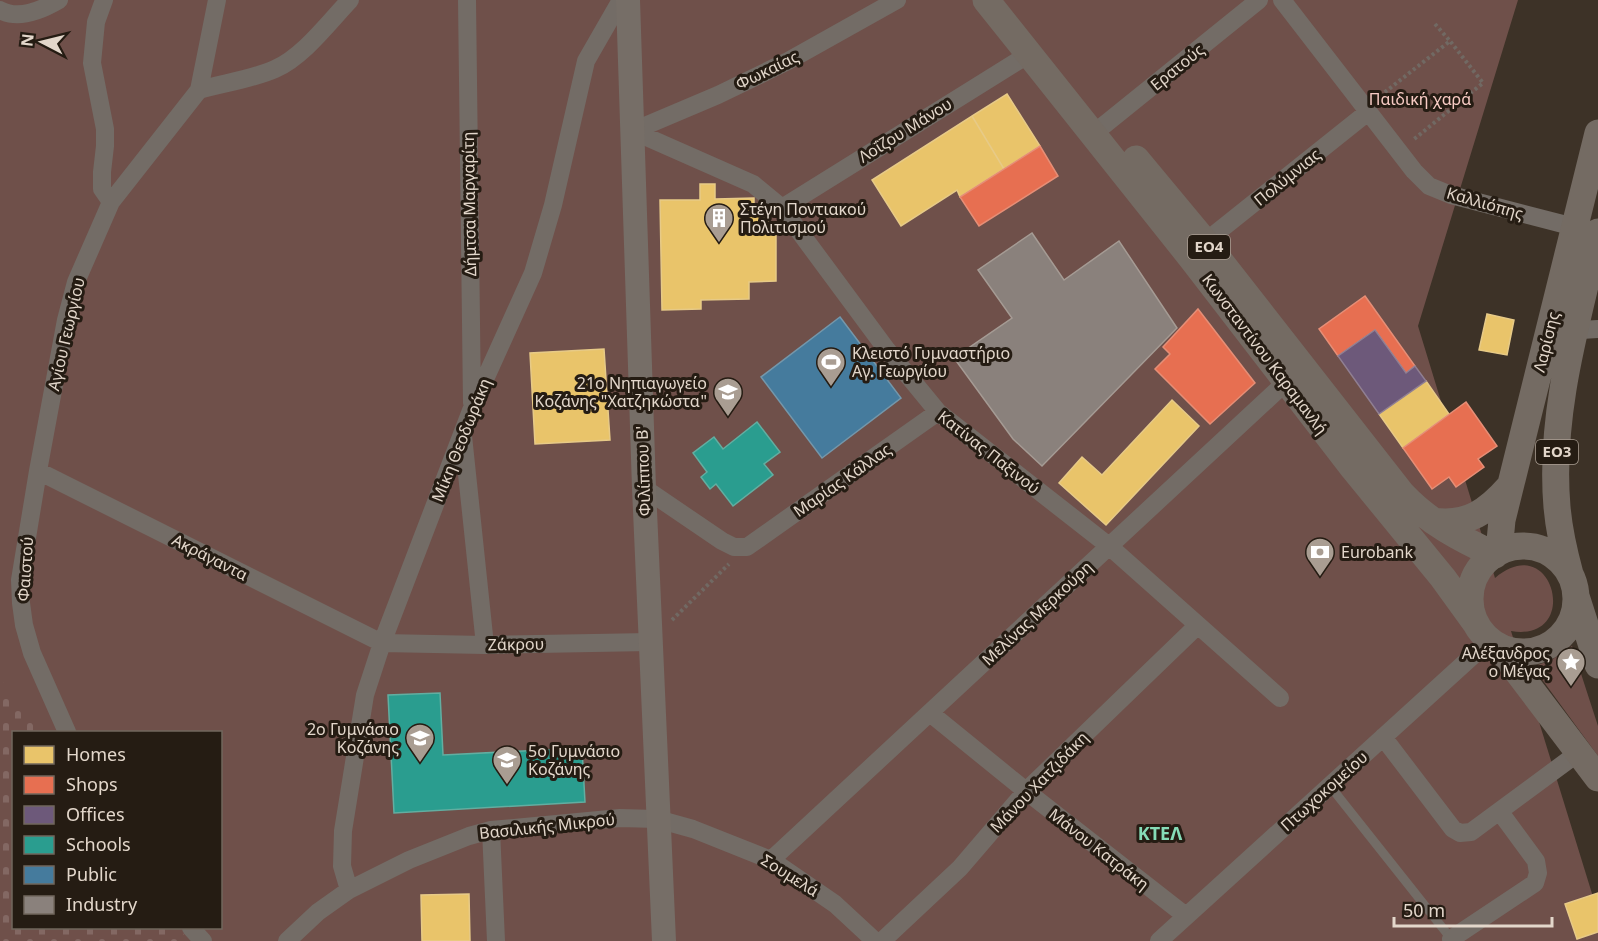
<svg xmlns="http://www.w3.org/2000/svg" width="1598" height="941" font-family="'Noto Sans',sans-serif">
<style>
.green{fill:#6f504a;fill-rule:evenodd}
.cemetery{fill:url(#cemetery-stones)}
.homes{fill:#e9c46a;stroke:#e7ca87;stroke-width:1.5}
.shops{fill:#e76f51;stroke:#e68e76;stroke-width:1.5}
.offices{fill:#6d597a;stroke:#907f92;stroke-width:1.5}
.schools{fill:#2a9d8f;stroke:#62aea1;stroke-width:1.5}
.public{fill:#457b9d;stroke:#7497ab;stroke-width:1.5}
.industry{fill:#8a817c;stroke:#a59b94;stroke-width:1.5}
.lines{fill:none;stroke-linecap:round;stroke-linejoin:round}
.path{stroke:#716963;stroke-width:4;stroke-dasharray:3 3;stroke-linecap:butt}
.lane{stroke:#736c66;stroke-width:9}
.street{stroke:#736c66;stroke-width:18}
.secondary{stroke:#766e67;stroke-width:24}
.primary{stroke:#746b63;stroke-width:27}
.labels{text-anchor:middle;stroke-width:6;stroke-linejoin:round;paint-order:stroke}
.shield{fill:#251c13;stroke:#aa9f94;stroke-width:1.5}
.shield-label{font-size:15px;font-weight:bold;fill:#e3d7cb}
.street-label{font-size:16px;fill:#e3d7cb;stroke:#251c13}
.park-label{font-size:16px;fill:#f8cbc4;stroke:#251c13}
.poi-label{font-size:16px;fill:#e3d7cb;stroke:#251c13;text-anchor:start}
.neighbourhood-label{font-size:18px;font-weight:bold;fill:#86dcb7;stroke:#251c13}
</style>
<defs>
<pattern id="cemetery-stones" width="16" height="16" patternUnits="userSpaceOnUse" patternTransform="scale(1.5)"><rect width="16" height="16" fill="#6f504a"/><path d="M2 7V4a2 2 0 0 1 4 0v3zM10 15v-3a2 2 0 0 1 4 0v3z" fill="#836863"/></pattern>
</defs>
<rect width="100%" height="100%" fill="#3d3227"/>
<path class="green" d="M0,0H1518L1418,326L1495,578C1554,528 1582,643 1511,631L1598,913V941H0ZM14,732H220V928H14Z
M1572,646L1598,726V756L1533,667L1553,659Z"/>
<path class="cemetery" d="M0,678L38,732H14V928H179L189,941H0Z"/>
<path class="homes" d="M1007,94L1040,146L1004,169L972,116Z
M972,116L1004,169L960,197L957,190L901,226L872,180Z
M700,184H715V199L754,198V215H768V233L776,232V281L749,282V299L701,300V309L662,310L660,200H700Z
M1487,314L1514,320L1507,355L1479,350Z
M604,349L610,440L535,444L530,353Z
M1426,381L1449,414L1403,448L1379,414Z
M1172,400L1199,426L1106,525L1059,483L1082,457L1102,475Z
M1598,893V932L1577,939L1565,904Z
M469,894L470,941H422L421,895Z"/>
<path class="shops" d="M1040,146L1058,176L979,226L960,197Z
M1365,296L1415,366L1406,373L1375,330L1338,356L1319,329Z
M1198,309L1255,383L1210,424L1155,369L1170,354L1163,347Z
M1466,402L1497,446L1478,459L1484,467L1456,487L1449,477L1432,489L1403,448Z"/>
<path class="offices" d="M1375,330L1406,373L1415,366L1426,381L1379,414L1338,356Z"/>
<path class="schools" d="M757,422L780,452L764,464L773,475L733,506L716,484L710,489L701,477L707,472L693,453L714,437L723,449Z
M440,693L443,755L582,748L585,802L394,813L388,695Z"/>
<path class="public" d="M840,317L901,398L822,458L761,377Z"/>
<path class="industry" d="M1032,233L1064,280L1119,241L1177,328L1042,466L1013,439L954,358L1012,318L978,270Z"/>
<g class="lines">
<path class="path" d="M1435,24L1450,41
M1380,96L1450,41L1483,83L1413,140
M672,620L729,564"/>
<path class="lane" d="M1330,786L1453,941"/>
<path class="street" d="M104,0L96,22L92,63L105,129V146L102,172V189L111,202
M467,0L472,403
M1282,0L1414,171L1429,186L1451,195L1586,230
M0,10C18,20 42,10 59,0
M199,90C223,83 253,79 275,69C303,57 329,22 350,0
M633,131L753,184L782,208L887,350L938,412L1109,546L1280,698
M633,131L718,95L788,61L897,0
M1093,134L1259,0
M782,208L1029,54
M1205,242L1368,112
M1565,331L1598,329
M463,436L485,645
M38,471L382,643L485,645L650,642
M644,488L722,541L734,547H747L938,412
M930,713L1026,791L1186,916
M67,732L32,653L24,625L21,603L20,580L38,471L66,320L76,282L111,202L199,90L217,0
M1383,737L1453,829L1460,833L1471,832L1578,753
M491,830L496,941
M771,860L1286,382L1295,378
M349,890L342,866L343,831L365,695L382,643L472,408L533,273L553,205L586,61L621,0
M191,928L203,941
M1451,939L1535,883L1538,873L1536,861L1500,812
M287,941L318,912L349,890L409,860L469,836L491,830L620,818L657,819L693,829L771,860L835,904L875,941
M882,941L960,868L1026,791L1198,625
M1159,941L1490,640"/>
<path class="secondary" d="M628,0L644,488L664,941"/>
<path class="primary" d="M986,0L1193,260L1353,468L1443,578L1477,625
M1136,159L1205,242L1402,494C1428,522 1461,539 1495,555
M1433,521C1468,526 1488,511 1510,486
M1470 599a53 53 0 1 1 106 0a53 53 0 1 1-106 0Z
M1499,552L1502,520L1598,133
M1570,574C1564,552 1559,530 1557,507C1549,414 1577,322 1598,232
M1576,596L1598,665
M1498,646L1598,778"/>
</g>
<defs>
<g id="building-pin" transform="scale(1.5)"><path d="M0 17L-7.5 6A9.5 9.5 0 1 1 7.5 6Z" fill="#a99d92" stroke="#251c13"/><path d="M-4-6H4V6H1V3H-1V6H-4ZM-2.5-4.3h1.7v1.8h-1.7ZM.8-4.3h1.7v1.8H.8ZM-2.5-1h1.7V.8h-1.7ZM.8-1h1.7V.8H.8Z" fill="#fff"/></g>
<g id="stadium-pin" transform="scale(1.5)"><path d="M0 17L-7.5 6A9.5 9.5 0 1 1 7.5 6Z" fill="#a99d92" stroke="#251c13"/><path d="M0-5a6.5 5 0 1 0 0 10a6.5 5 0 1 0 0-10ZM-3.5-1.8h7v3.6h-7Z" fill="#fff"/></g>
<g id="school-pin" transform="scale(1.5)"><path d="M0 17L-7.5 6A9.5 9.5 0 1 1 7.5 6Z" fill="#a99d92" stroke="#251c13"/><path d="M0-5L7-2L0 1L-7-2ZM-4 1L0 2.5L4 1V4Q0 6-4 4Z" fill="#fff"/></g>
<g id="bank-pin" transform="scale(1.5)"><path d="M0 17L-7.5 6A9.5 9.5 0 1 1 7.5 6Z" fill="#a99d92" stroke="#251c13"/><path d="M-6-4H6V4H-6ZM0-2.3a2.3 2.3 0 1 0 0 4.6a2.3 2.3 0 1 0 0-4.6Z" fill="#fff"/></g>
<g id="sight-pin" transform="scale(1.5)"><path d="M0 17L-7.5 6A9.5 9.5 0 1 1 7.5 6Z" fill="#a99d92" stroke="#251c13"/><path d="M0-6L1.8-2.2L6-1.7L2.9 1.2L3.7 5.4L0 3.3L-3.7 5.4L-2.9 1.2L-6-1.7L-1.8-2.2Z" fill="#fff"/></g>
</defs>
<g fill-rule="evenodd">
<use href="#building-pin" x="719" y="218"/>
<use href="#stadium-pin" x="831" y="362"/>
<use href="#school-pin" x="728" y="392"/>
<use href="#bank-pin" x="1320" y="552"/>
<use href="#sight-pin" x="1571" y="662"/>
<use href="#school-pin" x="420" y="738"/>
<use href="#school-pin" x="507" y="760"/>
</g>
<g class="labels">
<g class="shield">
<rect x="1188" y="235" width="42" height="24" rx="4.5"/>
<rect x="1536" y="440" width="42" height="24" rx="4.5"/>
</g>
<g class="shield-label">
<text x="1209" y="252">ΕΟ4</text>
<text x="1557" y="457">ΕΟ3</text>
</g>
<g class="street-label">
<text transform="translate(1177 67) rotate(-39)" y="6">Ερατούς</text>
<text transform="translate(767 70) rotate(-26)" y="6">Φωκαίας</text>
<text transform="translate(905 130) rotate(-32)" y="6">Λοΐζου Μάνου</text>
<text transform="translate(1287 177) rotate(-39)" y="6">Πολύμνιας</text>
<text transform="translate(1485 203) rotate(16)" y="6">Καλλιόπης</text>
<text transform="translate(469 204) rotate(-91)" y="6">Δήμτσα Μαργαρίτη</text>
<text transform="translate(66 334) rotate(-77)" y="6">Αγίου Γεωργίου</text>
<text transform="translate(1546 342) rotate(-76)" y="6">Λαρίσης</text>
<text transform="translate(1265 354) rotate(53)" y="6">Κωνσταντίνου Καραμανλή</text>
<text transform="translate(461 440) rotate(-68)" y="6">Μίκη Θεοδωράκη</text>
<text transform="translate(989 452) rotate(38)" y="6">Κατίνας Παξινού</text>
<text transform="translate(643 471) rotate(-92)" y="6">Φιλίππου Β'</text>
<text transform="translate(842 480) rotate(-35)" y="6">Μαρίας Κάλλας</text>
<text transform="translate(210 557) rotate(27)" y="6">Ακράγαντα</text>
<text transform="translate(25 569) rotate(-86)" y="6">Φαιστού</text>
<text transform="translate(1037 613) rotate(-43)" y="6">Μελίνας Μερκούρη</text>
<text transform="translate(516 644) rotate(-1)" y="6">Ζάκρου</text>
<text transform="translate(1039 782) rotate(-46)" y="6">Μάνου Χατζιδάκη</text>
<text transform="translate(1324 791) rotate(-42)" y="6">Πτωχοκομείου</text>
<text transform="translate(547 826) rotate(-6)" y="6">Βασιλικής Μικρού</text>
<text transform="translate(1099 849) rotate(38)" y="6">Μάνου Κατράκη</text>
<text transform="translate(790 875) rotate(32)" y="6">Σουμελά</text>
</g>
<g class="park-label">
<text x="1420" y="105">Παιδική χαρά</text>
</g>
<g class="poi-label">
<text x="740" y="215">Στέγη Ποντιακού<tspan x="740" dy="18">Πολιτισμού</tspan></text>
<text x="852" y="359">Κλειστό Γυμναστήριο<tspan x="852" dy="18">Αγ. Γεωργίου</tspan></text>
<text x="707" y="389" text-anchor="end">21ο Νηπιαγωγείο<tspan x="707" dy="18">Κοζάνης "Χατζηκώστα"</tspan></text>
<text x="1341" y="558">Eurobank</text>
<text x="1550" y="659" text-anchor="end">Αλέξανδρος<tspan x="1550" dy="18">ο Μέγας</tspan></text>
<text x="399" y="735" text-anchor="end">2o Γυμνάσιο<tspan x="399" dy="18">Κοζάνης</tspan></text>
<text x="528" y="757">5o Γυμνάσιο<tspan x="528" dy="18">Κοζάνης</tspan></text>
</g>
<g class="neighbourhood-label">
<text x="1160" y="840">ΚΤΕΛ</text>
</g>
</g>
<rect x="12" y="731" width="210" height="198" fill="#251c13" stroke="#71675d" stroke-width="1.5"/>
<rect x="24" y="746" width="30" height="18" fill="#e9c46a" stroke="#71675d" stroke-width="1.5"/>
<text x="66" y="761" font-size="18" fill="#e3d7cb">Homes</text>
<rect x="24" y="776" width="30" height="18" fill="#e76f51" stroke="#71675d" stroke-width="1.5"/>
<text x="66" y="791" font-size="18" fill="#e3d7cb">Shops</text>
<rect x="24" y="806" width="30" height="18" fill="#6d597a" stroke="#71675d" stroke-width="1.5"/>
<text x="66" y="821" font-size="18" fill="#e3d7cb">Offices</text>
<rect x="24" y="836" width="30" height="18" fill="#2a9d8f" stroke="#71675d" stroke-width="1.5"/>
<text x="66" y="851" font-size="18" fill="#e3d7cb">Schools</text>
<rect x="24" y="866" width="30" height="18" fill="#457b9d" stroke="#71675d" stroke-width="1.5"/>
<text x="66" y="881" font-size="18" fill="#e3d7cb">Public</text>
<rect x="24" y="896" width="30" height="18" fill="#8a817c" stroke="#71675d" stroke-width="1.5"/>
<text x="66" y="911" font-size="18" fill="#e3d7cb">Industry</text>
<g transform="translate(42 42) rotate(277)" stroke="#251c13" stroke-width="4.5" paint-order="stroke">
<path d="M0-4.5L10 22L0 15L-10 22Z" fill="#e3d7cb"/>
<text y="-9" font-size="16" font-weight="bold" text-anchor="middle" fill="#e3d7cb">N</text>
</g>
<path d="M1394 917v9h158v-9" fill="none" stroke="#e3d7cb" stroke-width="3"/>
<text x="1403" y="917" font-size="18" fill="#e3d7cb" stroke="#251c13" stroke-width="4.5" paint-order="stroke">50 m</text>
</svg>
